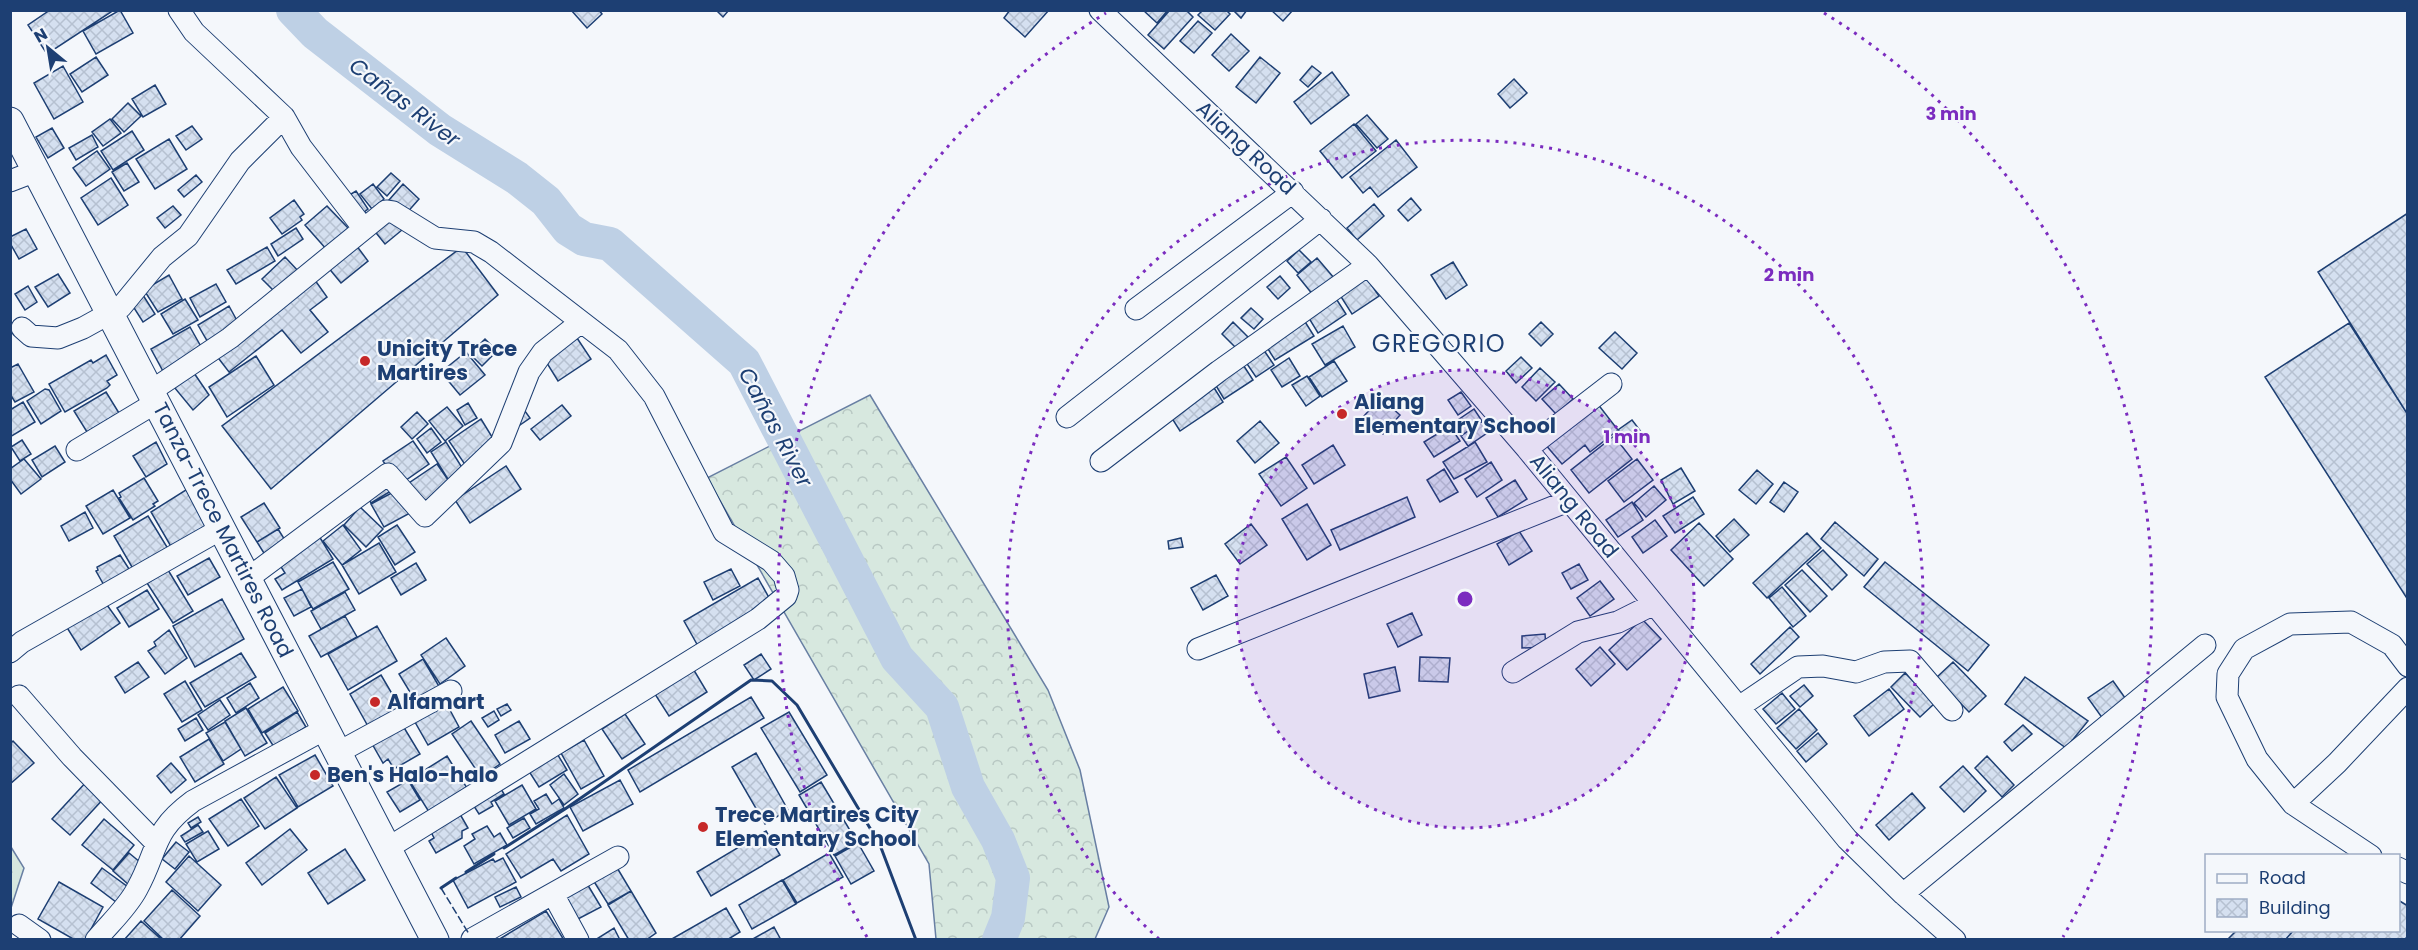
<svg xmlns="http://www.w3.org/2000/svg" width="2418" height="950" font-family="Poppins,sans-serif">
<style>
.forest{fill:url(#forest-crowns);stroke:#687fa3;stroke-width:1.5}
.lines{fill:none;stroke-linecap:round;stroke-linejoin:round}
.river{stroke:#bed0e5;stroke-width:34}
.building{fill:url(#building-cross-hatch);stroke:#1d3f73;stroke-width:1.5}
.minor-casing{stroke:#1d3f73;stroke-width:23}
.major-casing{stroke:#1d3f73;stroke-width:29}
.minor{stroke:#f4f7fb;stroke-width:21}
.major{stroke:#f4f7fb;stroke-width:27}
.fence{stroke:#1d3f73;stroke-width:1.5;stroke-dasharray:8 3;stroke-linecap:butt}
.wall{stroke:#1d3f73;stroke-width:3}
.ring{fill:none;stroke:#7b2cbf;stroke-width:3;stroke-dasharray:3 6}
.poi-dot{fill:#c62828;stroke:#f4f7fb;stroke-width:2}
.labels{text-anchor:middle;stroke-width:4.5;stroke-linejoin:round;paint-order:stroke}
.street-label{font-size:21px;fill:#1d3f73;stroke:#f4f7fb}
.poi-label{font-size:21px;font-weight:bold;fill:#1d3f73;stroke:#f4f7fb;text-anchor:start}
.water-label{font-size:22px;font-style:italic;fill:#1d3f73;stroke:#f4f7fb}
.quarter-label{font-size:24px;letter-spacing:1.5px;fill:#1d3f73;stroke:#f4f7fb}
.centre{fill:#7b2cbf;stroke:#f4f7fb;stroke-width:3}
.ring-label{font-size:18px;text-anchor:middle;font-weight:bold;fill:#7b2cbf;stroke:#f4f7fb;stroke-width:4.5;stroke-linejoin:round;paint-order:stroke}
</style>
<defs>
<pattern id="forest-crowns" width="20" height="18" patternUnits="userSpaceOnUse" patternTransform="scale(1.5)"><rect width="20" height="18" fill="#d7e8df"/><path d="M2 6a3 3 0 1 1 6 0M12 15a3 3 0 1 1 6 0" fill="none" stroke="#b8c8c3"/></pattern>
<pattern id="building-cross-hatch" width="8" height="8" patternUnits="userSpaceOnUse" patternTransform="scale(1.5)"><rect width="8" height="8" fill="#d5e0f0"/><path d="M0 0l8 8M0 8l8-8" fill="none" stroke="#b6c1d1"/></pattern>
</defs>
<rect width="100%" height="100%" fill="#f4f7fb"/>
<path class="forest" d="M870,395L1048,690L1080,770L1109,907L1095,939H936L929,864L707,478Z
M11,847L24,868L11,908Z"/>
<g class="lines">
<path class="river" d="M293,10L315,33L440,130L517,178L546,201L568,229L584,239L610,244L744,362L897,658L942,707L968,787L998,840L1013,878L1008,918L999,940"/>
</g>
<path class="building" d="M50,10H110L111,12L47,54L28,25Z
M120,10L133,33L96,54L83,31Z
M571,10H599L602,14L587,28Z
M716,10H729L723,17Z
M1010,10H1049L1025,37L1004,18Z
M1143,10H1168L1157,23Z
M1170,10H1186L1193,17L1164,49L1148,35Z
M1203,10H1226L1230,14L1215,30L1198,15Z
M1233,10H1247L1241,18Z
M1271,10H1293L1283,21Z
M1198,21L1212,33L1194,53L1180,41Z
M1231,34L1249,51L1229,71L1212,55Z
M96,57L108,75L82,92L70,74Z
M1260,57L1280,73L1256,103L1236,87Z
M63,66L83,102L54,119L34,83Z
M1312,66L1321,73L1308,87L1300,80Z
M1332,72L1349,95L1311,124L1294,102Z
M1514,79L1527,93L1510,108L1498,94Z
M155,85L166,104L143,117L132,99Z
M128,103L141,116L124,132L112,119Z
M1367,115L1388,139L1377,148L1356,124Z
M110,119L121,133L103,146L92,132Z
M1354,124L1376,151L1342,178L1320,151Z
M192,126L202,139L186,150L176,136Z
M52,128L64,148L48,158L36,137Z
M132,131L144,150L113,170L101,151Z
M92,135L98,147L76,160L69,148Z
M169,139L187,169L155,189L136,159Z
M1396,140L1417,167L1378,197L1370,187L1363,193L1350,177Z
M97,151L110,169L86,186L73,168Z
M127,163L139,182L124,191L112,172Z
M391,173L400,181L387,196L377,187Z
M196,175L202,182L184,197L178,190Z
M111,178L128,205L98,225L81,198Z
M373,184L384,199L372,209L360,194Z
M403,184L419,199L405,215L389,200Z
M356,191L368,209L359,216L346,197Z
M1411,198L1421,210L1408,221L1398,210Z
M294,200L304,214L300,217L302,220L282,234L270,218Z
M1374,204L1384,216L1357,240L1347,228Z
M173,206L181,215L165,228L157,218Z
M327,206L350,230L327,250L305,225Z
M2408,213V415L2318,272Z
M390,215L402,230L385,244L373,229Z
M296,228L303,239L278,256L271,244Z
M26,229L37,249L19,259L10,243V237Z
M353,241L368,261L341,283L327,266Z
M267,247L275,261L236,284L227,270Z
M462,247L498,295L271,489L222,426Z
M1299,250L1311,262L1298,273L1287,261Z
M285,257L300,273L278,295L262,279Z
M1317,258L1334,278L1313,295L1297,275Z
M1453,262L1467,285L1446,299L1431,275Z
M58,274L70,293L48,307L35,287Z
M1364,274L1379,296L1352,314L1338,292Z
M169,275L182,299L158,312L144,290Z
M312,276L327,297L310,310L328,332L301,353L282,330L229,372L216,355Z
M1280,276L1290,288L1278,299L1267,287Z
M216,284L226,302L200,317L190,298Z
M28,286L37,302L25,310L15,294Z
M141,292L155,314L143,322L129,300Z
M1335,297L1346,314L1318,333L1307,315Z
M185,299L198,320L173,334L161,314Z
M229,306L241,328L210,346L198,325Z
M1251,308L1263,319L1254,329L1241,318Z
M1302,317L1314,336L1275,360L1263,341Z
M1233,322L1248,337L1237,349L1222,334Z
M1541,322L1553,334L1541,346L1529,334Z
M2349,323L2408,415V600L2265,377Z
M1343,326L1355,347L1325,365L1312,344Z
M190,327L204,352L164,373L151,349Z
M1615,332L1637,353L1622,369L1599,348Z
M577,338L591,359L558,381L545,360Z
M485,339L497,351L482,366L470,354Z
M1261,346L1274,365L1256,377L1243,358Z
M466,352L485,375L460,395L441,372Z
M106,355L117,375L107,381L110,385L107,388L65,412L49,384L91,360L93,363Z
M256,356L274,385L227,417L209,387Z
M1521,357L1532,368L1516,383L1506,371Z
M1289,358L1300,376L1282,387L1271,370Z
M1240,360L1253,380L1224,399L1212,379Z
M1334,361L1347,381L1322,397L1309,377Z
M18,364L34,392L15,402L10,394V368Z
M1540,368L1555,382L1536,401L1522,387Z
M194,373L209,395L193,410L174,387Z
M1307,376L1320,396L1306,406L1292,385Z
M1211,383L1223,402L1180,431L1168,412Z
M1559,384L1573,399L1556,414L1542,399Z
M45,389L49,390L61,411L41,424L27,401Z
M106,392L119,413L87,432L74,411Z
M1461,392L1471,406L1458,415L1448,400Z
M1381,398L1400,415L1383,434L1363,417Z
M23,402L35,422L10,437V410Z
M468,403L477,418L465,425L457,410Z
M1597,403L1618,430L1590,452L1585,445L1562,464L1545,444Z
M562,405L571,416L540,440L531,429Z
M447,407L463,426L445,441L429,421Z
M522,407L530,418L520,425L513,413Z
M1474,409L1482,421L1461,436L1452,424Z
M417,412L428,424L412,439L401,427Z
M481,419L497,445L466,466L449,441Z
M1632,420L1642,433L1628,444L1618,430Z
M1260,421L1279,443L1255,463L1237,441Z
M1482,421L1490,431L1468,446L1461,436Z
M1450,426L1460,441L1434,457L1424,442Z
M431,428L441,442L427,453L417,439Z
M1614,436L1632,459L1589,493L1571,470Z
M22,440L31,454L20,461L11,447Z
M413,441L429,464L399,485L383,461Z
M156,442L167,464L146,477L133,456Z
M446,442L466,474L451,484L431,452Z
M1475,442L1487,462L1454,479L1443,462Z
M1333,445L1345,465L1314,484L1302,465Z
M55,446L65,462L42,477L32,460Z
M1286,457L1307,488L1281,506L1259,474Z
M24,459L41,479L21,494L10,479V469Z
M1637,459L1653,480L1624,502L1608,481Z
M1491,462L1502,480L1477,497L1465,479Z
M437,464L453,487L422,508L406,485Z
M506,466L521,489L470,523L455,500Z
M1681,468L1695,491L1673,504L1661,480Z
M1444,469L1458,492L1440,502L1427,480Z
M1757,470L1773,484L1756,504L1739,490Z
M144,478L158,501L153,504L155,506L133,520L119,498L121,497L119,493Z
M1515,480L1527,499L1498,517L1486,498Z
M385,482L391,491L371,503L365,493Z
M1784,482L1798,492L1784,512L1770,502Z
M1654,486L1666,500L1646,517L1634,503Z
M189,488L213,528L173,550L151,512Z
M399,489L412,512L384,527L371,504Z
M113,490L130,518L103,534L86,506Z
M1407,497L1415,517L1340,550L1331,530Z
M1693,497L1704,514L1675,533L1663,516Z
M1632,502L1643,520L1618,537L1606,520Z
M264,503L280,528L257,542L241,517Z
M1307,504L1331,545L1307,560L1282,519Z
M360,507L383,529L366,547L344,525Z
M85,512L93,528L69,541L61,526Z
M148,516L170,552L136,574L114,536Z
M1734,519L1749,535L1730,552L1716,536Z
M1655,520L1667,536L1643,553L1632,537Z
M1835,522L1878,559L1864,576L1821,539Z
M1699,523L1733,559L1704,586L1671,550Z
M1251,524L1267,545L1240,564L1225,544Z
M343,525L361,550L342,565L323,541Z
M397,525L415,552L395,565L378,537Z
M278,529L288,545L267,558L257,542Z
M1519,531L1532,551L1509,565L1497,544Z
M1807,533L1821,548L1767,598L1753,583Z
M319,536L333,559L282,590L275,579L285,573L276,559Z
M1181,538L1183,547L1169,549L1168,541Z
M379,543L396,572L359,594L342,565Z
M1823,550L1847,575L1832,590L1807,564Z
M120,555L131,572L105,587L96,571L98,570L97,567Z
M209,558L220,577L188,595L177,576Z
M333,562L349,589L313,609L298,582Z
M1885,562L1989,645L1968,671L1864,587Z
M416,563L426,580L401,595L391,578Z
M1579,564L1588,580L1571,589L1562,573Z
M731,569L740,586L713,600L704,582Z
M168,570L193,611L173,623L147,583Z
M1802,570L1827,596L1810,612L1785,585Z
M1216,575L1228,596L1203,610L1191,588Z
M758,578L772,603L698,646L684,621Z
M1600,581L1614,599L1590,616L1577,598Z
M1782,587L1806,616L1793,627L1769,598Z
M302,589L311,607L294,616L284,598Z
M147,590L159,609L129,627L117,608Z
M345,592L355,610L321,629L311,611Z
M222,599L244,639L195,667L173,626Z
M107,605L120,623L81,650L66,626Z
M1412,613L1422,635L1398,647L1387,624Z
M345,616L357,637L321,657L309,636Z
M1642,619L1661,639L1627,670L1609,650Z
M377,626L397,661L348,690L328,654Z
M1790,627L1799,637L1760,674L1751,664Z
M169,630L187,658L165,674L148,651L156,646L154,642Z
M1545,634L1546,647L1522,648V636Z
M446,638L465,666L440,684L421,655Z
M1600,647L1615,664L1591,686L1576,669Z
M241,653L256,677L205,707L190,683Z
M761,654L771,669L754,680L744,665Z
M1420,657L1450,658L1448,682L1419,681Z
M423,659L440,688L416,702L399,674Z
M138,662L149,677L125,693L115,677Z
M1953,662L1986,696L1969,712L1936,678Z
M692,667L707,692L669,716L653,691Z
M1395,667L1400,691L1369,698L1364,674Z
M1905,673L1935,703L1920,717L1891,687Z
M381,675L401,709L369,728L350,694Z
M2025,677L2088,721L2066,748L2005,704Z
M185,681L202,710L182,722L164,694Z
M2113,681L2128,702L2103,719L2088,698Z
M250,683L259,698L236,713L227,698Z
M1804,685L1813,696L1800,707L1790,696Z
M283,687L298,711L262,733L248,709Z
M1889,689L1904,709L1869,736L1854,716Z
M1782,693L1795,709L1776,724L1763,709Z
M443,697L459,727L428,745L411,715Z
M751,697L764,718L640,792L628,770Z
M220,700L230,715L208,730L198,715Z
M507,704L511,710L501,716L497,709Z
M246,708L267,743L245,756L225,721Z
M1799,709L1817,730L1796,749L1777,728Z
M494,711L499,720L488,727L482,718Z
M297,712L306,727L274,747L265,733Z
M789,712L827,775L800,792L761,728Z
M625,714L645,744L622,759L602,729Z
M196,718L203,730L185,741L178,729Z
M400,721L420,754L394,769L388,759L383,763L371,742Z
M471,721L500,764L481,777L452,734Z
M519,721L530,739L505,753L495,735Z
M225,722L241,749L223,761L206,733Z
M2023,725L2032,734L2012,751L2004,742Z
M1818,733L1827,744L1806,762L1797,751Z
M209,739L224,764L195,782L180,757Z
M584,740L604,776L581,789L561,753Z
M13,741L34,763L10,784V744Z
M553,747L567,770L539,787L525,765Z
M756,753L788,810L765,824L732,767Z
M315,755L333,786L298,807L279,775Z
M447,756L467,788L429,812L409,780Z
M1987,756L2014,785L2002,797L1975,768Z
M171,763L186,780L171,793L157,776Z
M1963,766L1986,791L1964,812L1940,787Z
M564,774L578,794L564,805L550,785Z
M276,777L297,808L265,829L244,798Z
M88,780L106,796L70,835L52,819Z
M408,780L420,800L400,812L387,792Z
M620,780L633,804L583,831L570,807Z
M821,782L857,842L834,855L799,795Z
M498,784L504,794L491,802L493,806L479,814L470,800Z
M522,785L536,809L509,825L495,801Z
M1912,793L1925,808L1889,840L1876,825Z
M546,794L552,804L559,799L564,808L536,824L530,814L539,809L534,801Z
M241,799L259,826L228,846L209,819Z
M457,809L468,828L462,831V838L436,853L429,841L434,838L428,826Z
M567,815L589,854L561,871L553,859L521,878L506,854Z
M198,817L201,822L191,828L188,823Z
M524,818L530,828L513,838L507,828Z
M104,819L134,845L113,870L82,845Z
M198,825L203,832L185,842L181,836Z
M487,826L494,837L500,833L507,845L474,864L464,846L475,839L472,834Z
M290,829L307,850L262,885L246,863Z
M208,831L219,849L197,862L186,844Z
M766,831L780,855L711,896L697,872Z
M176,842L189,852L175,869L162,859Z
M858,843L874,871L851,884L835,856Z
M345,849L365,880L328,904L308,873Z
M129,853L146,867L129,885L113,871Z
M829,853L843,877L797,903L783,880Z
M189,856L221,885L198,911L166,882Z
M503,858L516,882L468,908L453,880L493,859L495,862Z
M616,866L631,891L608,904L593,880Z
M102,868L128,887L116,902L91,883Z
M782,880L796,904L752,929L739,905Z
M59,882L103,907L85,940H75L38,919Z
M586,882L601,907L578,919L564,894Z
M516,887L521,897L500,907L495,897Z
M172,890L200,916L179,940H164L144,921Z
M631,891L656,933L646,940H629L608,905Z
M2398,900L2408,906V936L2404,940H2285L2294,930H2398Z
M726,908L740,932L727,940H670Z
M546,911L564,940H498Z
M141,921L162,940H124Z
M774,927L781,940H751Z
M614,928L620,940H595Z
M2237,930H2294L2285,940H2227Z"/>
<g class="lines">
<g class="minor-casing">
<path id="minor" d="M1100,10L1368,265L1527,449L1847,839L1903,894L1955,940
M284,117L301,147L364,229
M10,181L36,171
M1136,309L1293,192
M22,328L31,336L58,338L83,328L121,307L162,257L188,236L240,161L284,117L194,32L179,10
M151,391L230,338L386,211L393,212L435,238L474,242L491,252L618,350L654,396L724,532L771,561L784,576L788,590L786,596L758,619L388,848
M1067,417L1321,219
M1527,449L1611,384
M77,450L157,402
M1101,461L1219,371L1368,265
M247,579L388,474L425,516L501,443L529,372L543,352L581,322
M1198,649L1568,501
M10,652L22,642L221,529
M1513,672L1578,632L1618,622L1654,604
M19,696L72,757L155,842
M1739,707L1798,667L1823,666L1856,672L1884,662L1910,661L1952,710
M339,752L451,691
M2293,804L2337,763L2408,688
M2371,856L2293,804L2257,759L2227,697L2228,674L2244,649L2290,624L2351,622L2392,645L2408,666
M2398,868L2408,873
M553,894L578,940
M1903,894L2205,645
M19,925L40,940
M472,939L618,857
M96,940C110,923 127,908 137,889C159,849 151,832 193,801L327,728"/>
</g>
<g class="major-casing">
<path id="major" d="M10,121L435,940"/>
</g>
<use href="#minor" class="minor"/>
<use href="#major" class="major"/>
<path class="fence" d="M441,888L469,934"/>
<path class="wall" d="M504,848L565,809L751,680L772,681L797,705L880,845L916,940
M466,872L494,854
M441,888L456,878"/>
</g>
<circle cx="1465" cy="599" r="229" fill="#7b2cbf" fill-opacity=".12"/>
<g class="ring">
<circle cx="1465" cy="599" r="229"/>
<path d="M1159 939A458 458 0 1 1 1771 939"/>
<path d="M867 937A687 687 0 0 1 1106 13M1824 13A687 687 0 0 1 2063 937"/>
</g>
<g class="poi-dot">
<circle cx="365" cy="361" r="6"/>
<circle cx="1342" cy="414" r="6"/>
<circle cx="375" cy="702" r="6"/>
<circle cx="315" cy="775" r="6"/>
<circle cx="703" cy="827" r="6"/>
</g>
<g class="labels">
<g class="street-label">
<text transform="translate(1246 148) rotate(43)" y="7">Aliang Road</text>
<text transform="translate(1574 506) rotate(51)" y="7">Aliang Road</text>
<text transform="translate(223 530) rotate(63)" y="7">Tanza-Trece Martires Road</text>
</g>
<g class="poi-label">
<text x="377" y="356">Unicity Trece<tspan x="377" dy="24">Martires</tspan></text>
<text x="1354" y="409">Aliang<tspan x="1354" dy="24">Elementary School</tspan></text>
<text x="387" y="709">Alfamart</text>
<text x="327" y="782">Ben's Halo-halo</text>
<text x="715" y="822">Trece Martires City<tspan x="715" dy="24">Elementary School</tspan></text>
</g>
<g class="water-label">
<text transform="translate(405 102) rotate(37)" y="8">Cañas River</text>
<text transform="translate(776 427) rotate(62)" y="8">Cañas River</text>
</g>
<g class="quarter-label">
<text x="1439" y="352">GREGORIO</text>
</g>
</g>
<circle cx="1465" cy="599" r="9" class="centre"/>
<g class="ring-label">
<text x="1951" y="120">3 min</text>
<text x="1789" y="281">2 min</text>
<text x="1627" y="443">1 min</text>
</g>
<rect width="2418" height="950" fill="none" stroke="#1d3f73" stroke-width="24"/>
<rect x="2205" y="854" width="195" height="78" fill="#f4f7fb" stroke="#9eadc5" stroke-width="1.5"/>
<rect x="2217" y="874" width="30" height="9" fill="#f4f7fb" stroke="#9eadc5" stroke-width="1.5"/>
<text x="2259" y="884" font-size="18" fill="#1d3f73">Road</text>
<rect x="2217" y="899" width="30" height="18" fill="url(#building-cross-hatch)" stroke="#9eadc5" stroke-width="1.5"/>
<text x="2259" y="914" font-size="18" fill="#1d3f73">Building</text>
<g transform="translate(48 48) rotate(330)" stroke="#f4f7fb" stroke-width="4.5" paint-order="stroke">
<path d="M0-4.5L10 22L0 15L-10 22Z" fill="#1d3f73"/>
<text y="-9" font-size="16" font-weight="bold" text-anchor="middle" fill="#1d3f73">N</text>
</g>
</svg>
